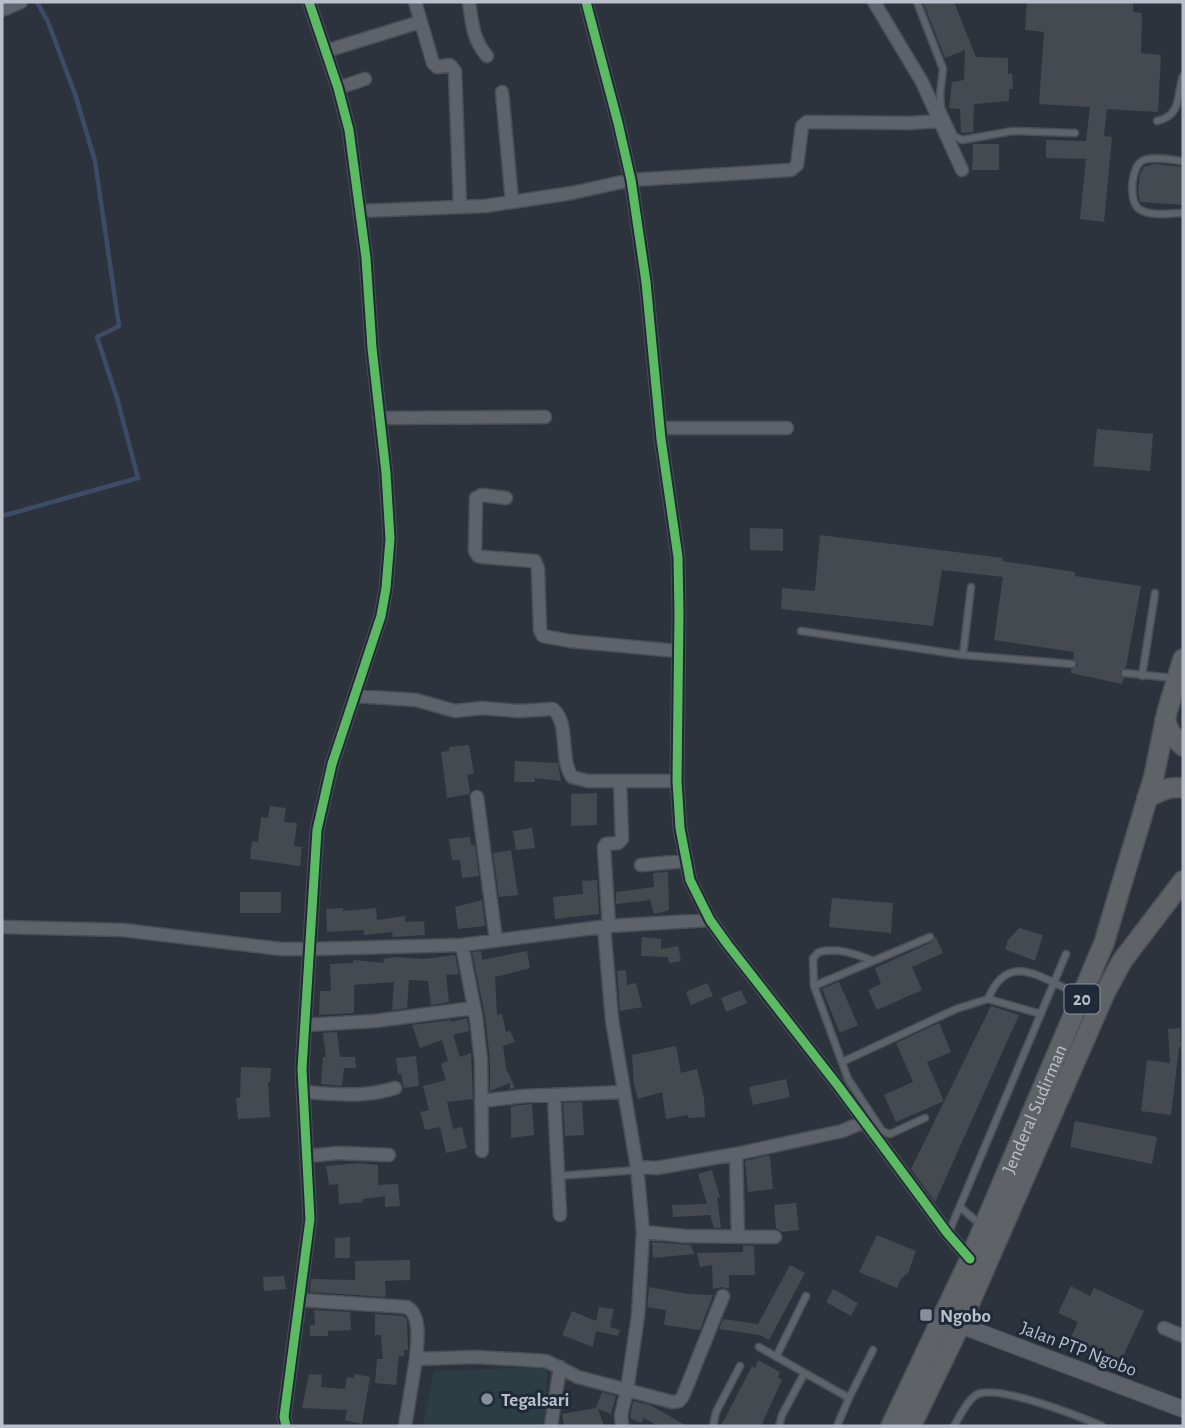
<svg xmlns="http://www.w3.org/2000/svg" width="1185" height="1428" font-family="'Alegreya Sans',sans-serif">
<style>
.pitch{fill:#2a3e43}
.lines{fill:none;stroke-linecap:round;stroke-linejoin:round}
.stream{stroke:#3c4c67;stroke-width:4.5}
.building{fill:#454a51}
.service-casing{stroke:#4a4e55;stroke-width:9}
.minor-casing{stroke:#4a4e55;stroke-width:15}
.secondary-casing{stroke:#4a4e55;stroke-width:18}
.trunk-casing{stroke:#4a5058;stroke-width:22}
.service{stroke:#5e626a;stroke-width:6}
.minor{stroke:#5e626a;stroke-width:12}
.secondary{stroke:#5c6068;stroke-width:16}
.trunk{stroke:#5f6267;stroke-width:19}
.cycleway-casing{stroke:#202938;stroke-width:13}
.cycleway{stroke:#5cba63;stroke-width:9}
.poi-dot{fill:#888f9a;stroke:#202938;stroke-width:2.5}
.labels{text-anchor:middle;stroke-width:6;stroke-linejoin:round;paint-order:stroke}
.shield{fill:#202938;stroke:#8b93a0;stroke-width:2}
.shield-label{font-size:18px;font-weight:bold;fill:#b9c0cc}
.street-label{font-size:19px;fill:#b9c0cc;stroke:#202938}
.poi-label{font-size:19px;font-weight:bold;fill:#b9c0cc;stroke:#202938;text-anchor:start}
</style>
<rect width="100%" height="100%" fill="#2d333d"/>
<path class="pitch" d="M547,1367L546,1426H423L434,1371Z"/>
<g class="lines">
<path class="stream" d="M2,516L138,478L117,398L97,337L119,326L95,161L75,94L48,22L37,2"/>
</g>
<path class="building" d="M923,2H954L976,57L1008,58V74L1012,73L1013,89H1009V101L974,104L973,132L961,133L960,109L949,108L952,82L964,80L965,50L945,58Z
M1027,2H1133V12L1142,13L1141,53L1161,55L1158,112L1107,109L1104,136L1112,137L1104,222L1080,219L1086,159L1046,158V140L1086,141L1090,107L1039,104L1044,32L1025,30Z
M973,144H999V170H972Z
M1154,164L1183,167V205L1140,202L1138,191L1140,174L1144,167Z
M1097,429L1153,434L1150,471L1093,466Z
M750,528L783,529V551L750,550Z
M820,535L1003,558L1002,561L1075,572V576L1141,586L1126,667L1120,672L1124,678L1122,684L1071,673V670L1078,665L1073,658L1074,652L994,640L1003,577L942,570L933,626L781,609L782,588L815,591Z
M469,745L474,774L467,775L470,792L469,794L447,798L441,752L449,751V747Z
M515,761L558,763L561,781L535,778V782H514Z
M597,793V825L571,826V794Z
M270,806L286,808L284,822L297,823L294,846L302,847L300,866L250,859L252,841L258,842L261,817L268,818Z
M532,828L535,848L516,850L513,831Z
M470,837L471,845H475L479,876L462,878L460,860H452L449,839Z
M511,850L518,895L499,897L493,853Z
M668,872L669,910L654,914L650,900L616,904V892L654,887L653,873Z
M597,880L599,914L555,919L553,897L583,894L582,881Z
M240,892H281V913H240Z
M832,898L893,903L891,933L829,927Z
M482,900L485,926L458,929L455,907Z
M343,908V911L376,908L377,920L405,916V922L424,921L425,935L393,937L392,932L364,935V930L327,932L326,909Z
M1019,928L1043,935L1035,961L1005,949L1008,940Z
M642,937L661,939V949L678,946L681,961L669,963L668,957L641,956Z
M936,937L943,953L912,967L922,990L877,1010L868,990L881,984L875,968L932,942Z
M481,951L482,960L527,951L530,968L495,977L497,1015L502,1014L506,1032L510,1031L515,1042L503,1046L506,1068L515,1088L510,1089V1083L490,1091V1060L485,1016L472,952Z
M455,955L459,974L446,975L449,1002L431,1005L428,981L409,980L407,1008L392,1010L394,982L354,985V1013L319,1015L320,991H331L330,964L353,963V960L384,963L383,959L395,957L423,959Z
M626,970L627,985L636,983L642,1007L620,1011L617,971Z
M839,982L858,1025L840,1033L822,989Z
M707,983L713,996L691,1005L686,992Z
M741,990L747,1003L726,1012L721,998Z
M991,1006L1019,1015L935,1202L911,1169Z
M467,1018L469,1031L453,1035L460,1057L471,1053L473,1099L447,1102L453,1129L462,1127L467,1148L446,1153L440,1127L425,1130L420,1112L429,1110L423,1086L446,1080L441,1064L448,1061L442,1040L420,1048L412,1025L451,1020V1022Z
M939,1023L951,1052L927,1062L944,1101L896,1122L884,1095L913,1082L896,1043Z
M1180,1028L1181,1047H1179L1171,1115L1141,1111L1147,1060L1170,1063L1168,1029Z
M337,1032L340,1057H355L356,1068H344L342,1086L321,1084L323,1057H326L323,1033Z
M676,1046L681,1073L697,1069L704,1098L705,1117L688,1118V1115L666,1119L662,1092L638,1099L634,1084L632,1055Z
M416,1056L419,1086L404,1088L401,1074H398L396,1058Z
M241,1067L271,1068L270,1082H268L270,1117L238,1119L236,1098H240Z
M786,1079L790,1097L753,1105L749,1087Z
M582,1102L584,1135L565,1136L563,1103Z
M532,1104L534,1135L511,1138V1106Z
M1075,1121L1157,1137L1152,1164L1070,1147Z
M766,1156H770L773,1189L748,1192L745,1161Z
M360,1163L378,1165V1185L398,1184L400,1206L385,1207V1196L363,1199V1202L339,1204L338,1184L329,1185L326,1166Z
M712,1170L720,1197L717,1198L721,1228H714L710,1215L673,1217L672,1205L707,1204L698,1174Z
M796,1203L799,1230L782,1232L776,1228L774,1205Z
M877,1235L916,1251L908,1273L901,1279L897,1288L859,1272Z
M350,1237V1258H335V1238Z
M652,1242L691,1245L694,1254L653,1258Z
M743,1245L754,1246L755,1275H729V1289L722,1287L713,1289L712,1265L700,1267L697,1253L743,1252Z
M410,1260V1280L385,1281L386,1297L310,1292L311,1279L355,1280V1261Z
M790,1265L805,1273L769,1340L760,1335L719,1329L723,1319L758,1324Z
M284,1276L286,1289L264,1291L263,1277Z
M1071,1286L1090,1296L1094,1288L1144,1311L1117,1369L1067,1346L1078,1322L1058,1313Z
M649,1287L688,1294L713,1295L700,1330L664,1325L666,1310L647,1307Z
M833,1289L858,1303L851,1316L826,1302Z
M599,1307L614,1309L610,1327L620,1330L618,1336L596,1331L593,1347L562,1335L572,1311L596,1321Z
M314,1310L350,1312L351,1330L328,1331V1336H310V1325H315Z
M375,1314L404,1316L407,1320L408,1350H404V1356H399L396,1385L375,1383L377,1359H383L381,1335H375Z
M758,1360L780,1372L778,1377L782,1380L761,1426H721L752,1366L755,1368Z
M309,1374L322,1375L321,1387L345,1389L347,1377L354,1378L355,1374L370,1377L362,1424L345,1420L347,1410L302,1408Z
M602,1392L616,1396L611,1414L598,1409L604,1426H564L562,1414L596,1408Z
M633,1401L650,1405L687,1426H658L644,1418L641,1423L630,1418Z"/>
<g class="lines">
<g class="service-casing">
<path id="service" d="M917,2L943,69L940,95L941,108L954,136L962,140L1013,131L1075,133
M1157,121C1183,115 1176,95 1183,76
M1183,161C1172,160 1155,156 1144,160C1131,164 1128,201 1139,209C1151,217 1170,213 1183,213
M801,631L963,655L1072,664
M963,655L971,587
M1125,673L1173,678
M1142,676L1155,593
M871,960C853,953 838,948 819,952L813,958L814,986L848,1079L882,1131L890,1134L925,1118
M814,986L930,937
M988,999C1009,948 1042,980 1079,994
M842,1062L956,1009L988,999L1041,1014
M558,1176L636,1170
M960,1207L982,1226
M949,1232L1066,954
M759,1347L849,1398L837,1426
M776,1357L806,1296
M849,1398L873,1350
M713,1426L716,1412L740,1366
M779,1426L782,1415L804,1374
M954,1426C960,1416 967,1401 976,1395C996,1383 1081,1417 1102,1426"/>
</g>
<g class="minor-casing">
<path id="minor" d="M415,2L433,63L437,67L450,65L455,71L460,207
M469,2C472,23 473,40 487,56
M586,2L618,123L631,180L646,282L661,439L678,557L679,614L677,781L680,828L690,880L710,920L728,945L839,1087L948,1234L970,1259
M874,2L922,82L962,170
M2,10L21,2
M326,51L420,22
M338,88L365,79
M502,92L512,201
M359,211L485,206L572,193L631,180L791,170L797,165L802,126L807,122L910,123L940,121
M379,418L545,417
M660,428H787
M506,498L482,495L476,498L475,551L478,556L482,557L535,561L538,569L540,630L543,636L570,641L677,651
M355,696L416,700L455,711L482,708L518,711L553,709C570,723 559,758 572,777L588,781H677
M477,797L496,940
M641,865L685,861
M609,926L604,847L606,844L618,843L622,839L620,781
M2,927L123,930L281,949H311L462,945L609,926L710,920
M604,927L612,1020L637,1167L657,1168L736,1154L842,1131L864,1122
M462,945L476,1017L481,1061L482,1151
M306,1025L375,1021L474,1008
M303,1092C335,1094 364,1098 395,1088
M554,1096L560,1215
M481,1101L524,1096L624,1092
M736,1154L738,1237
M307,1156L338,1153L389,1155
M637,1167L643,1232L685,1236L775,1237
M643,1232L638,1316L627,1390L672,1402L679,1401L683,1396L723,1296
M300,1300L407,1307C422,1316 417,1343 416,1359
M1164,1328L1183,1336
M286,1426L284,1417L310,1219L302,1069L317,830L332,764L381,616L386,588L390,539L386,473L372,348L366,258L349,130L338,88L309,2
M405,1426L416,1359L475,1357L546,1361L578,1377L627,1390L621,1415L622,1426
M551,1426L560,1367"/>
</g>
<g class="secondary-casing">
<path id="secondary" d="M960,1325L1183,1409"/>
</g>
<g class="trunk-casing">
<g id="trunk">
<path d="M1165,720L1171,734L1183,746"/>
<path d="M1147,798C1160,791 1169,786 1183,788"/>
<path id="s1" d="M891,1426L970,1259L1104,943L1154,776L1167,712L1183,659"/>
<path d="M911,1426L960,1325L1105,993L1122,961L1183,881"/>
</g>
</g>
<use href="#service" class="service"/>
<use href="#minor" class="minor"/>
<use href="#secondary" class="secondary"/>
<use href="#trunk" class="trunk"/>
<g class="cycleway-casing">
<path id="cycleway" d="M586,2L618,123L631,180L646,282L661,439L678,557L679,614L677,781L680,828L690,880L710,920L728,945L839,1087L948,1234L970,1259
M286,1426L284,1417L310,1219L302,1069L317,830L332,764L381,616L386,588L390,539L386,473L372,348L366,258L349,130L338,88L309,2"/>
</g>
<use href="#cycleway" class="cycleway"/>
</g>
<g class="poi-dot">
<rect x="919" y="1308" width="14" height="14" rx="3.5"/>
<circle cx="487" cy="1399" r="7"/>
</g>
<g class="labels">
<rect class="shield" x="1064.5" y="984.5" width="35" height="29" rx="5"/>
<g class="shield-label">
<text x="1082" y="1005">20</text>
</g>
<g class="street-label">
<text dy="7" stroke="none"><textPath href="#s1" startOffset="348">Jenderal Sudirman</textPath></text>
<text transform="translate(1079 1348) rotate(21)" y="7">Jalan PTP Ngobo</text>
</g>
<g class="poi-label">
<text x="940" y="1322">Ngobo</text>
<text x="501" y="1406">Tegalsari</text>
</g>
</g>
<rect width="1185" height="1428" fill="none" stroke="#b9c0cc" stroke-width="7"/>
</svg>
